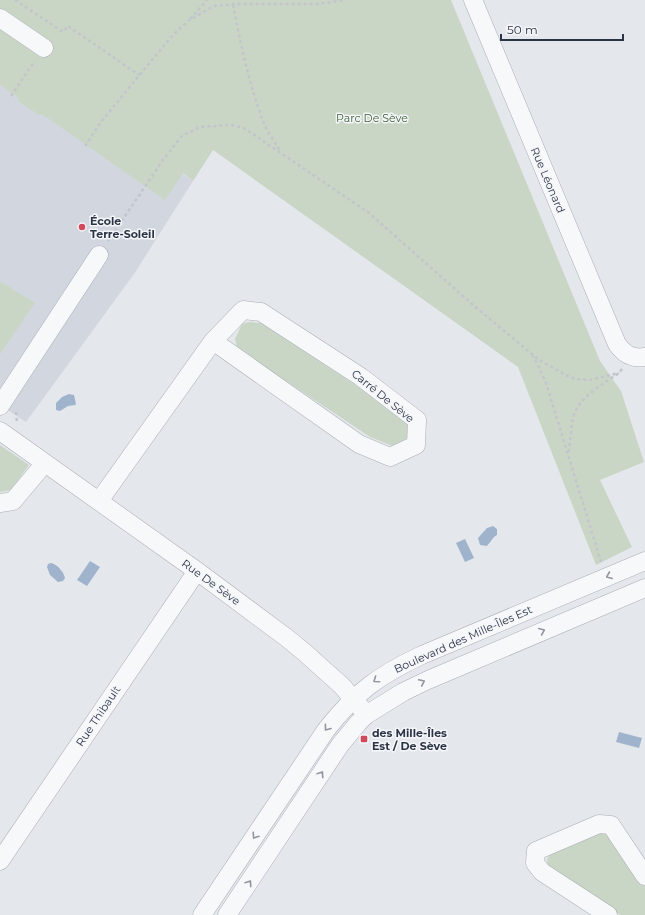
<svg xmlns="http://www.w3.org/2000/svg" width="645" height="915" font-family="Montserrat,sans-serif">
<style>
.built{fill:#d2d6de}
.green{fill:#c9d6c5;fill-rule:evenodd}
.water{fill:#9fb4cc}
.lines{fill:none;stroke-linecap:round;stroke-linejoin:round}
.minor-casing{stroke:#a9aeb7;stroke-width:19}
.path{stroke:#c2c5cb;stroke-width:2.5;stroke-dasharray:3 3;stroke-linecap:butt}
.minor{stroke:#f7f8fa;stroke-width:18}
.oneway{stroke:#9196a0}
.poi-dot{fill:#d1495b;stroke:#f4f6f9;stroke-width:1.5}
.labels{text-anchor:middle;stroke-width:3;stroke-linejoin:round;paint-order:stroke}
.park-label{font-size:11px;fill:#3f6138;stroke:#f4f6f9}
.street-label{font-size:11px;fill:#2b3445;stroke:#f4f6f9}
.poi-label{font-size:11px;font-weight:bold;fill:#2b3445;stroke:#f4f6f9;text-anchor:start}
</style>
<rect width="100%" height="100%" fill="#e4e7ec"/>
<path class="built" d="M0,43L193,181L134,274L26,422L0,405Z"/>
<path class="green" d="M0,0H451L600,361L621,391L644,462L600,480L632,547L596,565L518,367L213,150L193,181L183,173L165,200L42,114L39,115L18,101L19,98L0,85ZM17,56L102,119L166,162L102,119Z
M1,282L35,303L0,354V284Z
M249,322L261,323L366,392L410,425L409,437L393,446L370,437L237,348L235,339L242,324Z
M0,445L29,465L11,490L0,492Z
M604,832L610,835L645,887V915H620L548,869L547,860L551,852L597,833Z"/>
<path class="water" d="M69,394L74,395L76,404L75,405L68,406L60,411L56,410V403L62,397Z
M493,526L497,529V535L494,537L487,546L480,545L478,538L487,528Z
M465,539L474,558L465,562L456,543Z
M90,561L100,567L87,586L77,580Z
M51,563C57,564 64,572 65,578L63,581L58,582L50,575L47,567L48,564Z
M619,732L642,738L639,748L616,742Z"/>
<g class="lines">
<g class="minor-casing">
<path id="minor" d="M473,0L617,344C624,354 632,359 645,357
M0,18L44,48
M0,406L99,255
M0,431L197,571L287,638L304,652L342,686L361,708
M99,501L213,341L243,310L261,312L361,377L417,420L416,445L390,457L359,444L213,341
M0,503L13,501L45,463
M0,861L197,571
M202,915L326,730C356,692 379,675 422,655L645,561
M227,915L340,745L359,722L366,715L403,692L428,680L645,588
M608,915L542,872L535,863L536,851L599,824L611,825L645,876"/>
</g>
<path class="path" d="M15,0L63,32L68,26L139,75
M233,5C241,45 250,90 266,128C270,136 276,144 281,152
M190,19L207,0
M11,96L34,62
M85,146L101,122L147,66L172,36L188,21L214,6L239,4H317L345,0
M108,241L163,160L182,136L200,127L231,125L244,128L369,213L472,304L539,360L566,375L575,379L590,380L619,373
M532,355L537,363L546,383L601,562
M16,412L17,423
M569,452C570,441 571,429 573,418C578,397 602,385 619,373L622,369"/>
<use href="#minor" class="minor"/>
</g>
<defs><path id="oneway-chevron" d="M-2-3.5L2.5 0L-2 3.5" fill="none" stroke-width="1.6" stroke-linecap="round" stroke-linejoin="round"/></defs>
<g class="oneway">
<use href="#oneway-chevron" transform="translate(609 576) rotate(157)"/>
<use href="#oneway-chevron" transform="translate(542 631) rotate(-23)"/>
<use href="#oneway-chevron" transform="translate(376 680) rotate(145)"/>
<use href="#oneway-chevron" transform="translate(422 682) rotate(-25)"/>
<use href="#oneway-chevron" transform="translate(327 728) rotate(127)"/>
<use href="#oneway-chevron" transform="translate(321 774) rotate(-56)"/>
<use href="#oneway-chevron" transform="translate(255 836) rotate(124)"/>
<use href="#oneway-chevron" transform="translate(249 883) rotate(-56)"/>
</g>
<g class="poi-dot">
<circle cx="82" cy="227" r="4"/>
<rect x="360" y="735" width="8" height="8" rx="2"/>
</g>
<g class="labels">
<g class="park-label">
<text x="372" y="122">Parc De Sève</text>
</g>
<g class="street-label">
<text transform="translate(548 180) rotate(67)" y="4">Rue Léonard</text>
<text transform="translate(383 396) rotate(39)" y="4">Carré De Sève</text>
<text transform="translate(211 582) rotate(36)" y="4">Rue De Sève</text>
<text transform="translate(463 639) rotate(-24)" y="4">Boulevard des Mille-Îles Est</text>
<text transform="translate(98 716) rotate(-56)" y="4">Rue Thibault</text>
</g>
<g class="poi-label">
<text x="90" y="225">École<tspan x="90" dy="13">Terre-Soleil</tspan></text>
<text x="372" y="737">des Mille-Îles<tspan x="372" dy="13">Est / De Sève</tspan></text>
</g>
</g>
<path d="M501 34v6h122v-6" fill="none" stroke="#2b3445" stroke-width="2"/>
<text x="507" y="34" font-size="12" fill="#2b3445" stroke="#f4f6f9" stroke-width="3" paint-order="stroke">50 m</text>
</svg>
